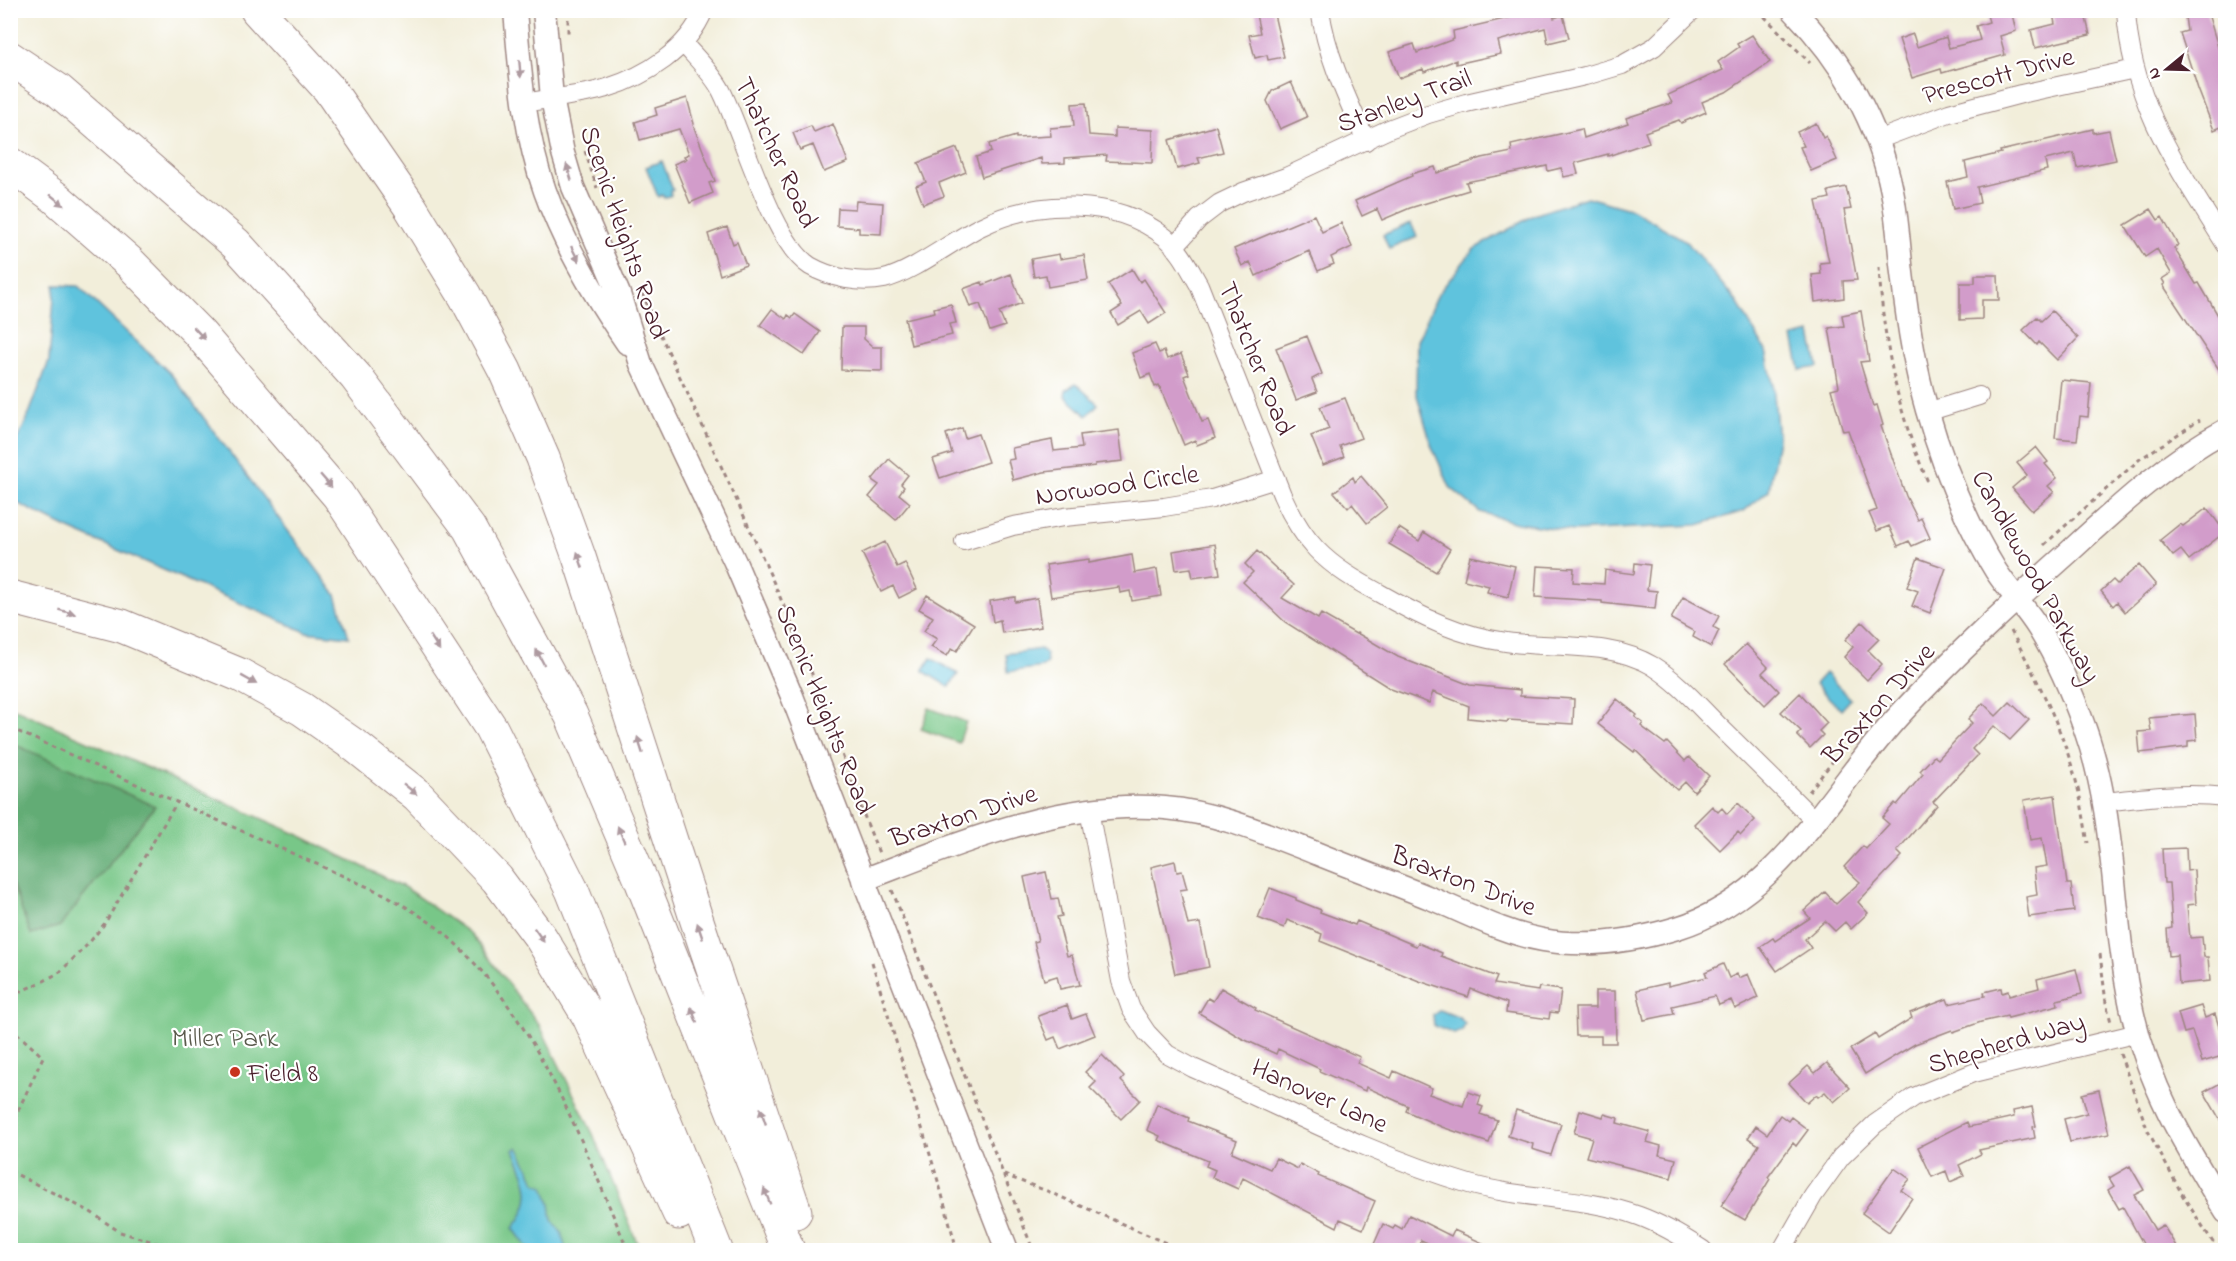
<svg xmlns="http://www.w3.org/2000/svg" width="2236" height="1261" font-family="'Indie Flower',sans-serif">
<style>
.green{fill:#78c788;stroke:#61735a;stroke-width:1.5}
.forest{fill:#62ac74;stroke:#566650;stroke-width:1.5}
.water{fill:#5fc3dd;stroke:#547184;stroke-width:1.5}
.building{fill:#d29cca}
.lines{fill:none;stroke-linecap:round;stroke-linejoin:round}
.minor-casing{stroke:#9e8682;stroke-width:20}
.tertiary-casing{stroke:#9e8682;stroke-width:25}
.motorway-casing{stroke:#9e8682;stroke-width:35}
.path{stroke:#9e8682;stroke-width:3;stroke-dasharray:4.5 4.5;stroke-linecap:butt}
.minor{stroke:#fff;stroke-width:18}
.tertiary{stroke:#fff;stroke-width:22}
.motorway{stroke:#fff;stroke-width:33}
.oneway{fill:#ae9aa0}
.poi-dot{fill:#c8321e;stroke:#fff;stroke-width:2}
.labels{text-anchor:middle;stroke-width:4.5;stroke-linejoin:round;paint-order:stroke}
.street-label{font-size:27px;fill:#4a1f2b;stroke:#fff}
.park-label{font-size:27px;fill:#5a5a4c;stroke:#fff}
.poi-label{font-size:27px;fill:#4a1f2b;stroke:#fff;text-anchor:start}
</style>
<rect width="100%" height="100%" fill="#fff"/>
<filter id="ink" filterUnits="userSpaceOnUse"><feTurbulence type="fractalNoise" baseFrequency=".0167" numOctaves="2"/><feDisplacementMap in="SourceGraphic" scale="12" xChannelSelector="R" yChannelSelector="G"/><feConvolveMatrix kernelMatrix="1 2 1 2 8 2 1 2 1" color-interpolation-filters="sRGB"/></filter>
<filter id="wash" filterUnits="userSpaceOnUse"><feTurbulence type="fractalNoise" baseFrequency=".008" numOctaves="4" result="noise"/><feDisplacementMap in="SourceGraphic" scale="24" xChannelSelector="R" yChannelSelector="G"/><feGaussianBlur stdDeviation="1.35" result="paint"/><feColorMatrix in="noise" values="0 0 0 0 0 0 0 0 0 0 0 0 0 0 0 0 0 1.4 0 .05"/><feComposite in="paint" operator="in"/></filter>
<g filter="url(#wash)">
<rect width="100%" height="100%" fill="#f2eeda"/>
<path class="green" d="M11,707L303,837L404,887L471,934L540,1026L593,1134L640,1250H11Z
M929,708L966,722L959,743L921,729Z"/>
<path class="forest" d="M11,743L155,806L60,926L31,935L11,881Z"/>
<path class="water" d="M662,161L673,190L670,191L671,195L664,198L662,195L658,197L646,167Z
M1587,197L1633,210L1686,241L1737,302L1766,351L1773,384L1778,439L1769,490L1744,511L1698,525L1573,531L1517,523L1480,512L1450,487L1432,447L1416,392L1417,341L1438,294L1474,249L1534,215Z
M1411,223L1417,237L1389,249L1383,235Z
M55,285L78,286L171,374L336,595L349,637L306,632L67,528L11,500V451L26,422L49,361Z
M1811,333L1818,367L1800,370L1793,337Z
M1076,384L1098,404L1087,416L1065,396L1066,390Z
M1041,649L1046,654L1047,662L1043,667L1008,672L1006,654Z
M931,658L958,674L949,687L923,671Z
M1825,673L1851,699L1841,710L1815,684Z
M1440,1010L1460,1018L1465,1024L1462,1031L1454,1034L1434,1026L1433,1015Z
M518,1147L536,1183L544,1186L550,1204L552,1220L561,1232L566,1250H529L513,1228C538,1199 527,1181 514,1150Z"/>
<g id="blocks">
<path class="building" d="M1255,10H1273L1284,57L1268,60L1267,55L1255,58L1249,35L1260,33Z
M1511,10H1552L1554,18L1563,15L1569,38L1548,43L1545,28L1498,41L1501,54L1456,64V60L1424,72L1423,69L1399,78L1389,52L1414,44L1417,53L1454,39L1453,31L1513,17Z
M2003,10H2011L2016,31L2000,36L2005,55L1942,73L1941,69L1912,78L1899,39L1913,34L1917,47L1946,37L1949,48L1980,40L1976,26L1989,22L1987,15Z
M2067,10H2084L2090,35L2035,48L2031,30L2055,24L2053,14Z
M2184,10H2207L2226,74V125L2214,130L2198,89L2180,33L2187,31Z
M1752,35L1770,62L1726,92L1702,102L1706,112L1681,123L1679,120L1645,132L1649,142L1608,156V154L1575,163L1578,174L1564,177L1561,168L1548,171L1547,166L1466,182L1469,190L1410,208L1382,220L1377,209L1362,216L1355,201L1412,176L1411,174L1435,167L1437,173L1482,158L1512,152L1511,145L1582,129L1584,138L1628,123L1626,118L1672,103L1668,95L1723,70L1718,62L1739,47L1737,44Z
M1291,82L1307,117L1280,129L1267,101L1272,91Z
M687,98L694,124L693,125L715,181L709,183L713,193L690,203L674,164L686,159L684,156L689,154L679,129L640,140L635,122L657,115L655,108Z
M1086,103L1089,135L1115,137V128L1153,130L1152,163L1106,161L1107,155L1065,158V163L1042,164L1041,158L982,177L976,157L991,152L989,144L1016,136V138L1051,136L1050,128L1074,126L1072,104Z
M1816,123L1823,138L1826,136L1837,160L1811,171L1800,147L1804,146L1797,132Z
M833,124L848,162L824,172L813,145L800,150L793,133L811,126L814,132Z
M1216,126L1223,152L1198,158L1200,163L1177,169L1169,140Z
M2093,129V133L2109,130L2116,160L2077,168L2074,153L2045,160L2047,170L1977,187L1980,203L1953,209L1947,182L1968,177L1965,162L2001,153L2000,151Z
M957,148L966,172L939,183L944,196L923,204L916,186L926,182L918,163Z
M1846,187L1851,209L1844,210L1857,280L1843,281L1844,298L1815,302L1812,275L1821,274L1820,263L1829,262L1816,201L1830,198L1828,191Z
M856,201L883,203L881,234L859,233V228L837,226L838,208L855,209Z
M2151,209L2158,220L2162,217L2178,245L2174,248L2196,284L2199,283L2226,329V380L2163,285L2165,284L2162,279L2171,273L2157,249L2145,257L2125,225Z
M1314,215L1322,232L1341,223L1352,247L1331,257L1334,264L1318,271L1309,251L1256,276L1250,262L1242,266L1234,249Z
M727,227L733,244L737,242L746,265L720,275L708,234Z
M1059,254L1060,259L1084,255L1088,280L1048,287L1046,275L1034,277L1031,259Z
M1132,269L1140,282L1144,279L1166,313L1149,324L1141,311L1118,325L1111,313L1122,306L1108,284Z
M1011,274L1022,303L999,312L1005,326L990,331L980,304L970,307L963,289L982,282L983,285Z
M1975,275H1998L1999,300H1982V319L1960,320V283H1975Z
M951,304L956,323L949,324L952,335L911,345L905,319L935,312L934,308Z
M772,309L786,319L788,315L792,318L795,314L820,332L804,355L760,325Z
M1861,311L1869,361L1860,362L1873,406L1877,405L1883,425L1881,426L1906,496L1918,520L1921,518L1930,538L1912,546L1909,541L1898,546L1889,526L1877,531L1869,513L1877,510L1848,430L1843,431L1831,389L1839,387L1829,328L1844,326L1842,315Z
M2052,311L2078,338L2057,360L2039,342L2037,345L2023,330L2037,317L2041,321Z
M842,327H864V339L873,347H882V371L841,370Z
M1307,336L1322,374L1312,379L1317,392L1296,400L1276,348Z
M1155,344L1159,353L1164,351L1167,359L1181,354L1189,374L1184,376L1202,422L1208,420L1215,438L1197,445L1195,440L1184,445L1159,385L1155,387L1150,374L1141,378L1132,353Z
M2061,380L2091,383L2088,417L2080,416L2077,440L2055,438Z
M1345,398L1361,438L1340,446L1344,457L1323,465L1311,436L1329,429L1320,407Z
M962,428L965,438L978,434L988,462L940,478L933,459L952,453L946,434Z
M1119,430L1123,461L1095,464V466L1044,472L1013,480L1008,460L1014,459L1012,448L1052,440L1054,451L1082,448L1080,435Z
M2036,447L2048,462L2045,464L2057,478L2048,486L2054,492L2032,511L2012,488L2027,475L2017,463Z
M889,459L908,475L901,484L904,487L899,494L910,503L896,520L869,497L879,485L872,480Z
M1361,476L1387,507L1367,523L1352,504L1348,508L1334,492L1353,477L1355,482Z
M2207,508L2225,532L2189,560L2181,550L2173,556L2160,540L2180,524L2183,526Z
M1399,528L1419,541L1424,532L1450,549L1436,572L1389,544Z
M885,542L897,567L905,563L917,589L899,598L893,586L881,592L862,553Z
M1215,544L1220,574L1193,578L1191,568L1176,570L1173,551Z
M1257,551L1294,585L1282,598L1318,619L1321,614L1356,634L1357,633L1398,657L1470,685L1520,690V696L1574,699L1573,724L1508,720L1507,722L1468,718L1469,706L1433,692L1429,703L1391,689L1285,622L1243,582L1253,572L1245,564Z
M1132,555L1135,573L1157,569L1161,596L1132,601L1130,591L1120,593L1119,587L1051,597L1046,565L1089,559V563Z
M1470,556L1515,566L1508,597L1487,592L1489,586L1464,580Z
M1918,558L1946,568L1930,613L1912,606L1918,591L1907,587Z
M1635,563L1650,565L1647,590L1657,591L1655,609L1602,603V601L1535,597L1537,566L1574,568L1573,582L1604,584L1605,570L1634,574Z
M2139,565L2156,585L2125,612L2117,602L2113,606L2101,591L2113,580L2117,584Z
M927,595L974,624L957,651L952,648L947,656L931,647L937,639L924,631L933,617L919,609Z
M1015,597V602L1037,598L1041,627L1002,633L1000,620L993,622L990,601Z
M1683,597L1719,616L1713,627L1719,630L1711,647L1693,637L1695,632L1671,619Z
M1862,622L1879,639L1868,650L1882,664L1867,680L1844,657L1853,647L1845,640Z
M1746,644L1768,667L1762,673L1779,691L1765,705L1725,664Z
M1800,693L1827,723L1819,731L1823,735L1810,748L1797,735L1801,731L1781,712Z
M1617,699L1637,715L1635,717L1643,723L1641,726L1665,744L1667,742L1685,761L1689,757L1709,776L1694,792L1685,782L1677,790L1635,750L1634,752L1598,724Z
M2010,702L2029,720L2010,740L1994,726L1972,749L1978,755L1933,802L1937,805L1897,851L1902,856L1858,902L1868,913L1851,929L1845,922L1835,931L1825,921L1805,939L1811,948L1777,971L1760,947L1773,938L1775,941L1810,918L1804,911L1825,892L1836,904L1860,882L1844,867L1863,846L1866,849L1889,824L1882,818L1895,803L1897,805L1923,774L1920,771L1934,756L1938,759L1972,723L1968,719L1983,703L1996,716Z
M2195,714L2197,740L2188,741V747L2140,753L2138,732L2151,731L2149,718Z
M2055,795L2067,884H2071L2074,911L2029,917L2026,897L2037,895L2034,868L2047,866L2042,838L2030,840L2024,800Z
M1738,803L1755,820L1741,835L1738,832L1720,850L1694,824L1712,806L1718,812L1722,808L1727,814Z
M2186,848L2187,871L2194,870L2196,904L2187,905L2190,938L2202,937L2204,957H2208L2210,981L2179,984L2177,955L2169,956L2167,929L2172,928L2169,883H2164L2162,849Z
M1175,861L1177,872L1182,871L1187,889L1180,890L1188,925L1200,923L1209,967L1175,974L1151,867Z
M1046,872L1052,899L1058,898L1062,916L1057,917L1067,956L1072,955L1080,985L1060,989L1057,976L1044,980L1034,942L1038,941L1024,877Z
M1270,888L1296,898V900L1321,910L1320,912L1355,925L1357,921L1416,946L1418,943L1442,953L1441,956L1497,977L1494,984L1538,991L1539,987L1561,990L1558,1013L1550,1012L1549,1019L1506,1013L1507,1003L1471,989L1468,997L1419,981L1320,941L1322,934L1287,920L1284,928L1258,918Z
M1723,964L1729,978L1737,974L1739,978L1748,974L1758,998L1735,1009L1731,1000L1719,1005L1715,996L1672,1006L1674,1014L1644,1020L1637,990L1668,983V986L1707,977L1705,972Z
M2076,969L2082,994L2057,1000L2058,1005L2008,1018L2007,1016L1981,1022L1953,1032L1952,1030L1915,1044L1865,1074L1850,1049L1875,1034L1878,1039L1912,1018L1910,1013L1947,999L1949,1004L1985,996L1984,992L2001,988L2002,993L2008,991L2009,996L2039,988L2037,979Z
M1221,988L1256,1008L1255,1010L1360,1057L1357,1063L1391,1078L1394,1071L1432,1088L1429,1094L1463,1106L1468,1092L1481,1096L1478,1105L1483,1107L1480,1114L1497,1120L1489,1143L1442,1127L1406,1111L1408,1106L1366,1087L1365,1091L1319,1071L1320,1069L1278,1049L1276,1054L1241,1038L1199,1013L1208,998L1213,1001Z
M1595,991H1615L1616,1043H1601V1036H1576L1575,1008H1595Z
M1067,1005L1072,1019L1086,1014L1095,1035L1060,1049L1055,1037L1048,1040L1038,1016Z
M2201,1006L2205,1018L2215,1014L2226,1049V1055L2202,1062L2192,1031L2184,1033L2178,1013Z
M1102,1055L1124,1077L1121,1081L1140,1100L1121,1119L1090,1088L1096,1082L1085,1072Z
M1827,1063L1850,1088L1834,1102L1825,1092L1818,1097L1816,1095L1807,1103L1789,1083L1808,1066L1815,1073Z
M2226,1080V1130L2204,1092Z
M2099,1090L2109,1134L2070,1142L2064,1119L2087,1113L2082,1094Z
M1157,1104L1189,1118L1188,1121L1237,1140L1232,1152L1270,1169L1276,1158L1298,1169L1300,1164L1319,1174L1318,1176L1375,1201L1363,1229L1340,1219L1337,1227L1243,1178L1238,1189L1212,1177L1215,1170L1206,1166L1208,1161L1158,1140L1160,1136L1147,1130Z
M2032,1107L2036,1126L2033,1127L2035,1138L1979,1150L1981,1154L1959,1165L1964,1176L1950,1182L1946,1171L1932,1177L1918,1147L1967,1122L1969,1127L2014,1117L2013,1111Z
M1516,1110L1561,1124L1551,1155L1532,1149L1533,1144L1508,1136Z
M1580,1110L1603,1117L1604,1114L1618,1118L1617,1123L1650,1132L1647,1142L1661,1146L1659,1155L1676,1159L1671,1178L1586,1157L1592,1138L1574,1133Z
M1780,1115L1788,1121L1791,1117L1808,1130L1796,1146L1793,1143L1768,1177L1770,1179L1745,1220L1721,1206L1759,1145L1748,1138L1756,1126L1767,1134Z
M2130,1166L2144,1190L2134,1195L2155,1230L2163,1225L2179,1251H2147L2123,1207L2119,1209L2108,1190L2114,1186L2109,1178Z
M1894,1168L1910,1179L1901,1190L1912,1198L1889,1232L1862,1213Z
M1409,1215L1451,1236L1454,1230L1500,1251H1445L1421,1240L1416,1251H1371L1383,1224L1393,1229L1395,1225L1402,1229Z"/>
</g>
</g>
<g filter="url(#ink)">
<use href="#blocks" fill-opacity="0" stroke="#9e8682" stroke-width="1.5"/>
<g class="lines">
<g class="minor-casing">
<path id="minor" d="M1320,10C1327,57 1347,98 1366,141
M2126,10C2131,103 2179,169 2226,245
M684,44C696,58 712,73 721,90C743,133 772,242 810,266C831,278 860,284 884,279C913,272 952,241 980,227C1036,199 1115,197 1165,237C1181,250 1189,268 1199,285L1282,495C1291,515 1302,534 1316,549C1334,568 1357,581 1379,593C1419,616 1460,636 1506,642C1554,649 1609,640 1653,666C1677,681 1697,704 1717,724C1750,756 1782,788 1814,820
M525,103C551,98 581,96 607,88C646,76 688,50 704,10
M1877,140L1949,113L2021,94L2135,69
M1174,247L1199,219L1220,203L1243,192L1286,177L1389,129L1428,114L1466,103L1585,76L1622,65L1654,47L1693,10
M1927,412L1979,396
M964,541L1013,526L1064,517L1164,507L1212,499L1276,479
M2104,802C2145,797 2184,792 2226,797
M1089,810L1121,981L1131,1009L1147,1033L1167,1054L1193,1068C1283,1108 1374,1156 1469,1184C1524,1200 1585,1196 1639,1216C1661,1224 1683,1237 1703,1250
M1782,1250L1813,1196L1841,1157L1875,1124L1914,1097L1973,1073L2138,1033"/>
</g>
<g class="tertiary-casing">
<path id="tertiary" d="M515,10C520,71 524,133 545,191C563,242 596,298 627,343
M544,10L552,98L563,153L573,187L619,294L641,364L735,562L792,696L1007,1250
M1793,10C1842,60 1878,122 1892,191C1898,221 1899,251 1903,281C1908,325 1915,368 1927,410C1943,466 1965,521 1996,571C2009,591 2026,608 2039,629C2058,660 2073,695 2085,729C2117,819 2111,914 2131,1006C2148,1085 2184,1144 2226,1212
M863,880C958,844 1060,799 1165,808C1217,812 1269,835 1318,854C1355,869 1393,883 1430,898C1467,913 1503,933 1543,940C1588,948 1634,941 1677,928C1785,895 1832,785 1905,709C1956,654 2012,603 2068,553C2117,508 2166,462 2226,430"/>
</g>
<g class="motorway-casing">
<path id="motorway" d="M257,10L329,89L411,208L465,296L505,371L543,458L579,557L696,918L795,1212
M10,58L58,90L236,244L356,377L469,528L571,715L641,880L788,1250
M10,164L56,198L129,262L198,332L338,495L491,728L572,890L716,1250
M10,597L122,626L240,675L302,709L358,748L417,795L497,879L541,938L589,1017L679,1213"/>
</g>
<path class="path" d="M568,10V35
M1758,10L1810,63
M585,151L597,188
M1879,267C1883,341 1898,416 1929,484
M642,293C699,422 762,548 814,679C837,736 855,796 879,853
M2044,545L2140,459L2200,420
M2011,631C2039,682 2066,736 2079,793C2083,810 2085,827 2088,843
M10,728L386,895C406,907 426,918 444,933C538,1016 579,1138 628,1250
M1809,792L1836,757
M892,890L1033,1250
M2100,954L2106,1003L2111,1022
M872,962L941,1191L957,1250
M10,996L44,981L60,972L89,943L105,923L177,802
M10,1027L43,1057L10,1128
M2120,1054L2148,1131L2183,1196L2218,1250
M10,1171L89,1211L120,1232L180,1250
M1004,1175L1047,1191L1182,1250"/>
<use href="#minor" class="minor"/>
<use href="#tertiary" class="tertiary"/>
<use href="#motorway" class="motorway"/>
</g>
<defs><path id="oneway-solid" d="M-6-.8H1V-3.2L6.5 0L1 3.2V.8H-6Z" transform="scale(1.5)"/></defs>
<g class="oneway">
<use href="#oneway-solid" transform="translate(520 69) rotate(85)"/>
<use href="#oneway-solid" transform="translate(569 172) rotate(-107)"/>
<use href="#oneway-solid" transform="translate(57 200) rotate(39)"/>
<use href="#oneway-solid" transform="translate(575 254) rotate(64)"/>
<use href="#oneway-solid" transform="translate(199 333) rotate(47)"/>
<use href="#oneway-solid" transform="translate(326 481) rotate(49)"/>
<use href="#oneway-solid" transform="translate(580 560) rotate(-109)"/>
<use href="#oneway-solid" transform="translate(67 612) rotate(15)"/>
<use href="#oneway-solid" transform="translate(435 643) rotate(57)"/>
<use href="#oneway-solid" transform="translate(540 657) rotate(-118)"/>
<use href="#oneway-solid" transform="translate(249 680) rotate(29)"/>
<use href="#oneway-solid" transform="translate(640 745) rotate(-108)"/>
<use href="#oneway-solid" transform="translate(410 789) rotate(39)"/>
<use href="#oneway-solid" transform="translate(621 834) rotate(-113)"/>
<use href="#oneway-solid" transform="translate(700 931) rotate(-109)"/>
<use href="#oneway-solid" transform="translate(539 935) rotate(55)"/>
<use href="#oneway-solid" transform="translate(694 1015) rotate(-112)"/>
<use href="#oneway-solid" transform="translate(763 1116) rotate(-109)"/>
<use href="#oneway-solid" transform="translate(767 1196) rotate(-112)"/>
</g>
</g>
<circle class="poi-dot" cx="235" cy="1072" r="6"/>
<g class="labels">
<g class="street-label">
<text transform="translate(1998 75) rotate(-15)" y="9">Prescott Drive</text>
<text transform="translate(1404 100) rotate(-20)" y="9">Stanley Trail</text>
<text transform="translate(777 152) rotate(65)" y="9">Thatcher Road</text>
<text transform="translate(625 232) rotate(71)" y="9">Scenic Heights Road</text>
<text transform="translate(1257 358) rotate(68)" y="9">Thatcher Road</text>
<text transform="translate(1117 484) rotate(-8)" y="9">Norwood Circle</text>
<text transform="translate(2037 576) rotate(61)" y="9">Candlewood Parkway</text>
<text transform="translate(1878 703) rotate(-48)" y="9">Braxton Drive</text>
<text transform="translate(826 709) rotate(68)" y="9">Scenic Heights Road</text>
<text transform="translate(963 815) rotate(-18)" y="9">Braxton Drive</text>
<text transform="translate(1464 880) rotate(21)" y="9">Braxton Drive</text>
<text transform="translate(2006 1042) rotate(-16)" y="9">Shepherd Way</text>
<text transform="translate(1320 1095) rotate(24)" y="9">Hanover Lane</text>
</g>
<g class="park-label">
<text x="225" y="1046">Miller Park</text>
</g>
<g class="poi-label">
<text x="247" y="1081">Field 8</text>
</g>
</g>
<rect width="2236" height="1261" fill="none" stroke="#fff" stroke-width="36"/>
<g transform="translate(2167 69) rotate(251)" stroke="#ffffff" stroke-width="4.5" paint-order="stroke">
<path d="M0-4.5L10 22L0 15L-10 22Z" fill="#4a1f2b"/>
<text y="-9" font-size="16" font-weight="bold" text-anchor="middle" fill="#4a1f2b">N</text>
</g>
</svg>
